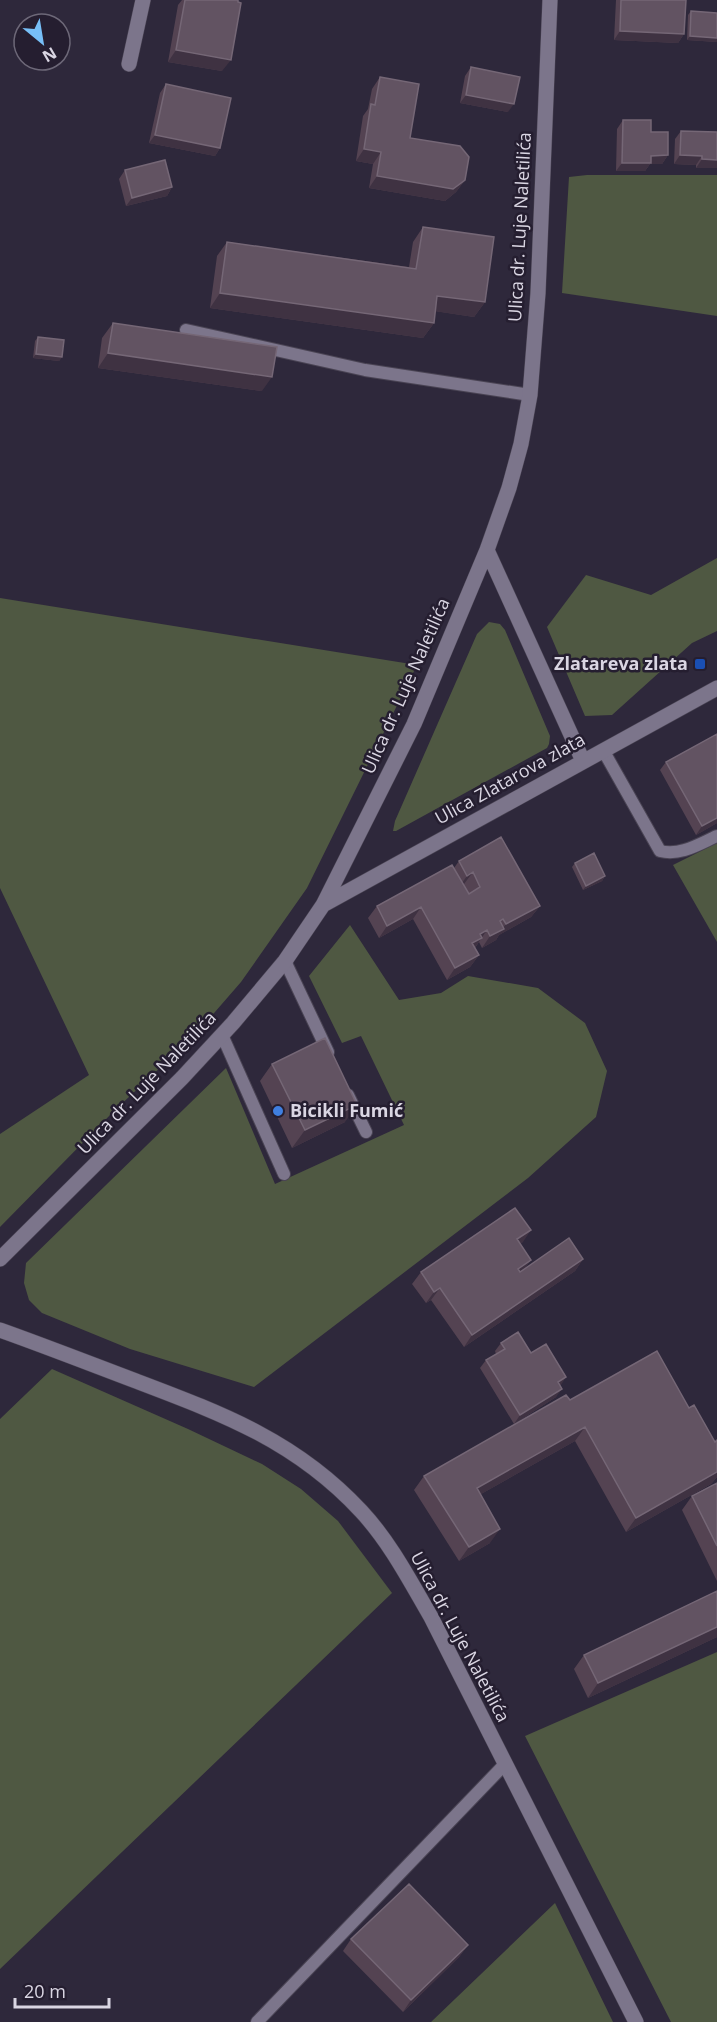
<svg xmlns="http://www.w3.org/2000/svg" width="717" height="2022" font-family="'Open Sans',sans-serif">
<style>
.green{fill:#4f5842}
.lines{fill:none;stroke-linecap:round;stroke-linejoin:round}
.service-casing{stroke:#4a4454;stroke-width:14}
.minor-casing{stroke:#4a4454;stroke-width:16}
.tertiary-casing{stroke:#4a4454;stroke-width:16}
.secondary-casing{stroke:#4a4454;stroke-width:16}
.service{stroke:#7c758b;stroke-width:12}
.minor{stroke:#7c758b;stroke-width:15}
.tertiary{stroke:#7c758b;stroke-width:15}
.secondary{stroke:#7c758b;stroke-width:15}
.wall{fill:#544352}
.shaded-wall{fill:#3f3242}
.building{fill:#625362;stroke:#756776;stroke-width:1.5}
.transit-dot{fill:#1a4fb4;stroke:#251e30;stroke-width:2}
.shop-dot{fill:#3f7fe0;stroke:#251e30;stroke-width:2}
.labels{text-anchor:middle;stroke-width:5;stroke-linejoin:round;paint-order:stroke}
.street-label{font-size:18px;fill:#dad6e3;stroke:#251e30}
.poi-label{font-size:18px;font-weight:bold;fill:#dad6e3;stroke:#251e30;text-anchor:end}
</style>
<rect width="100%" height="100%" fill="#2e283b"/>
<path class="green" d="M587,175H717V316L562,293L569,177Z
M717,558V631L692,643L612,715L585,716L547,627L586,575L651,595Z
M0,598L417,665L307,888L241,982L195,1035L114,1111L0,1227V1134L89,1075L0,888Z
M489,622L500,624L505,630L550,736L549,744L547,748L396,831H393L395,821L477,634Z
M717,843V942L673,865Z
M350,925L399,1000L441,993L468,976L538,988L585,1023L607,1071L596,1117L528,1178L254,1387L130,1349L42,1313L29,1300L24,1283L26,1263L226,1068L275,1184L404,1125L361,1036L342,1043L309,976Z
M52,1369L188,1429L262,1464L301,1489L338,1521L392,1593L0,1969V1419Z
M717,1652V2022H671L525,1736Z
M555,1903L613,2022H431Z"/>
<g class="lines">
<g class="service-casing">
<path id="service" d="M186,330L365,370L530,395
M603,750L660,851C681,856 699,844 717,836
M285,961L328,1052
M222,1035L284,1174
M348,1095L366,1132
M257,2022L505,1764"/>
</g>
<g class="minor-casing">
<path id="minor" d="M129,64L143,0"/>
</g>
<g class="tertiary-casing">
<path id="tertiary" d="M487,550L583,761
M323,905L717,688
M0,1259L182,1078L233,1023L285,961L323,905L414,724L487,550L509,488L521,444L530,395L538,293L550,0"/>
</g>
<g class="secondary-casing">
<path id="secondary" d="M0,1330C45,1346 91,1364 136,1381C223,1414 296,1441 361,1511C390,1542 410,1581 431,1617L636,2022"/>
</g>
<use href="#service" class="service"/>
<use href="#minor" class="minor"/>
<use href="#tertiary" class="tertiary"/>
<use href="#secondary" class="secondary"/>
</g>
<path class="wall" d="M182,0H238L222,71L168,62L178,5Z
M616,0H686L684,34L678,43L614,40Z
M691,11L717,13V42L687,40L688,15Z
M471,67L508,112L460,103L465,76Z
M380,77L410,138L465,180L456,192L445,201L369,188L373,164L356,161L363,116L368,109L372,89Z
M166,84L220,148L215,156L149,143L160,93Z
M623,120L651,132L668,155L662,164H650L645,171H616L617,129Z
M681,131L717,168H696V165L674,164L675,139Z
M125,170L172,187L167,196L126,206L119,179Z
M423,227L485,302L474,317L435,311L434,323L423,338L210,308L217,256L227,242L409,267L413,242Z
M113,323L262,391L98,368L102,338Z
M38,337L62,357L59,361L33,358L35,341Z
M666,762L717,823L696,835L660,770Z
M459,861L540,906L531,917L499,935L496,940L482,948L479,942L475,948L479,955L470,967L447,980L413,919L379,938L368,918L377,906L454,868Z
M575,863L605,876L602,881L583,890L572,867Z
M272,1064L345,1122L292,1148L260,1081Z
M523,1242L520,1244L526,1268L583,1259L575,1271L464,1347L431,1300L426,1303L412,1284L421,1272Z
M501,1343L531,1353L560,1386L556,1397L514,1424L480,1368L486,1360L496,1354L495,1351Z
M570,1400L715,1442L717,1440V1477L711,1484L626,1532L575,1441L481,1494L490,1543L459,1561L414,1490L424,1476Z
M717,1483V1581L682,1510L692,1496Z
M717,1591V1637L588,1698L574,1669L584,1655Z
M351,1939L468,1945L459,1957L403,2012L343,1951Z"/>
<path class="shaded-wall" d="M620,31L684,34L678,43L614,40Z
M690,36L717,38V42L687,40Z
M176,50L231,60L222,71L168,62Z
M466,95L514,104L508,112L460,103Z
M155,135L220,148L215,156L149,143Z
M364,149L381,152L373,164L356,161Z
M668,155L662,164H650L645,171H616L622,163L651,156Z
M680,155L702,156L696,165L674,164Z
M702,159L717,160V168H696Z
M377,176L465,180L456,192L445,201L369,188Z
M172,187L167,196L126,206L132,198Z
M220,293L434,323L423,338L210,308Z
M437,296L485,302L474,317L427,310Z
M108,353L272,377L262,391L98,368Z
M36,354L62,357L59,361L33,358Z
M717,818V823L696,835L702,826Z
M473,872L464,884L459,887L467,876Z
M605,876L602,881L583,890L586,886Z
M540,906L531,917L499,935L496,940L482,948L490,936L502,929L506,924Z
M421,907L413,919L379,938L387,926Z
M487,930L474,949L472,943L480,934Z
M479,955L470,967L447,980L455,968Z
M357,1105L345,1122L292,1148L305,1130Z
M531,1230L523,1242L509,1251L517,1239Z
M583,1259L575,1271L464,1347L472,1335Z
M531,1260L523,1272L510,1281L518,1269Z
M440,1288L431,1300L426,1303L434,1292Z
M566,1377L561,1385L552,1391L558,1382Z
M562,1389L556,1397L514,1424L520,1415Z
M585,1427L575,1441L467,1502L477,1488Z
M717,1471V1477L711,1484L626,1532L636,1518Z
M500,1529L490,1543L459,1561L469,1547Z
M717,1627V1637L588,1698L598,1683Z
M468,1945L459,1957L403,2012L411,2000Z"/>
<path class="building" d="M185,0H238V2L241,3L231,60L176,50Z
M621,0H686L684,34L620,31Z
M691,11L717,13V38L690,36Z
M471,67L520,77L514,104L466,95Z
M380,77L419,84L410,138L460,146L469,157L465,180L453,189L377,176L381,152L364,149L371,104L375,105Z
M166,84L231,98L220,148L155,135Z
M623,120H651V132H668V155L651,156V163H622Z
M681,131L717,132V160L702,159V156L680,155Z
M165,160L172,187L132,198L125,170Z
M423,227L494,237L485,302L437,296L434,323L220,293L227,242L416,269Z
M113,323L277,347L272,377L108,353Z
M38,337L64,340L62,357L36,354Z
M717,734V818L702,826L666,762Z
M501,837L540,906L506,924L503,919L500,921L504,929L490,936L487,930L480,934L482,938L472,943L479,955L455,968L421,907L387,926L377,906L452,865L469,894L480,887L473,872L467,876L459,861Z
M594,853L605,876L586,886L575,863Z
M325,1038L357,1105L305,1130L272,1064Z
M515,1208L531,1230L517,1239L531,1260L518,1269L520,1272L569,1238L583,1259L472,1335L440,1288L434,1292L421,1272Z
M518,1332L531,1353L546,1344L566,1377L558,1382L562,1389L520,1415L486,1360L505,1349L501,1343Z
M657,1351L689,1408L694,1405L715,1442L717,1440V1472L636,1518L585,1427L477,1488L500,1529L469,1547L424,1476L566,1395L570,1400Z
M717,1483V1546L692,1496Z
M717,1591V1627L598,1683L584,1655Z
M409,1884L468,1945L411,2000L351,1939Z"/>
<rect class="transit-dot" x="694" y="658" width="12" height="12" rx="3"/>
<circle class="shop-dot" cx="278" cy="1111" r="6"/>
<g class="labels">
<g class="street-label">
<text transform="translate(520 227) rotate(-87)" y="6">Ulica dr. Luje Naletilića</text>
<text transform="translate(406 686) rotate(-66)" y="6">Ulica dr. Luje Naletilića</text>
<text transform="translate(510 779) rotate(-29)" y="6">Ulica Zlatarova zlata</text>
<text transform="translate(147 1083) rotate(-46)" y="6">Ulica dr. Luje Naletilića</text>
<text transform="translate(460 1637) rotate(62)" y="6">Ulica dr. Luje Naletilića</text>
</g>
<g class="poi-label">
<text x="688" y="670">Zlatareva zlata</text>
<text x="290" y="1117" text-anchor="start">Bicikli Fumić</text>
</g>
</g>
<g transform="translate(42 42) rotate(150)"><circle r="28" fill="#251e30" stroke="#6d6878" stroke-width="1.5"/>
<path d="M0-4.5L10 22L0 15L-10 22Z" fill="#77bff7"/>
<text y="-9" font-size="16" font-weight="bold" text-anchor="middle" fill="#dad6e3">N</text>
</g>
<path d="M15 1998v9h94v-9" fill="none" stroke="#dad6e3" stroke-width="3"/>
<text x="24" y="1998" font-size="18" fill="#dad6e3" stroke="#251e30" stroke-width="4.5" paint-order="stroke">20 m</text>
</svg>
